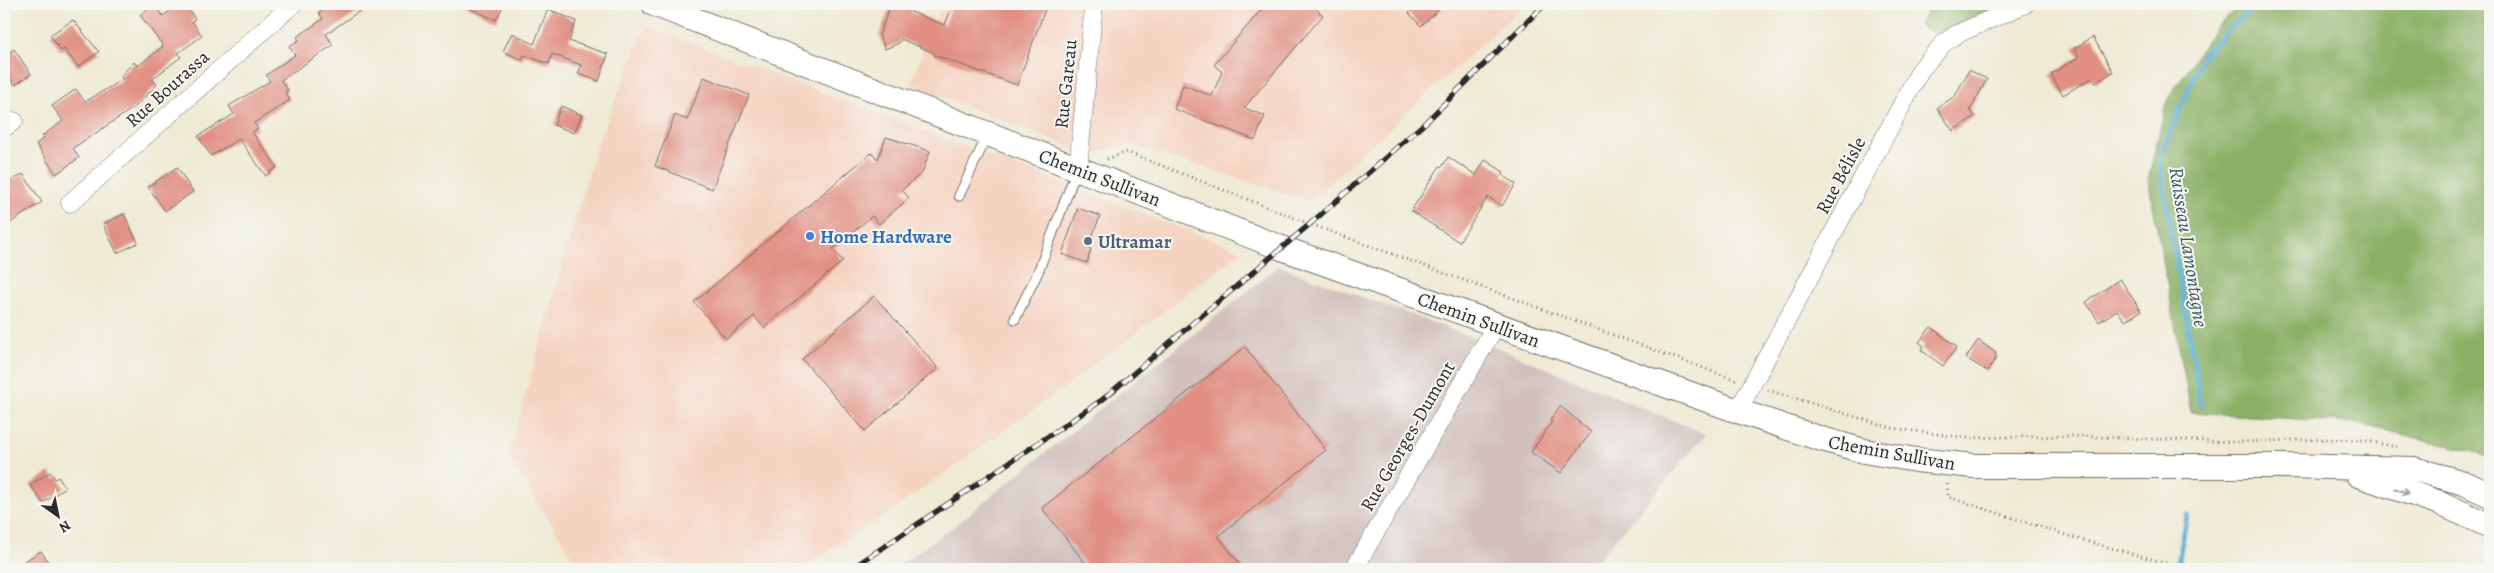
<svg xmlns="http://www.w3.org/2000/svg" width="2494" height="573" font-family="Alegreya,serif">
<style>
.built{fill:#f5d3c1}
.industrial{fill:#d1c0bc}
.forest{fill:#8ab065;stroke:#5a6e48}
.lines{fill:none;stroke-linecap:round;stroke-linejoin:round}
.stream{stroke:#56acd3;stroke-width:5}
.building{fill:#e19083}
.service-casing{stroke:#706e66;stroke-width:11}
.minor-casing{stroke:#706e66;stroke-width:19}
.secondary-casing{stroke:#706e66;stroke-width:26}
.path{stroke:#706e66;stroke-width:3;stroke-dasharray:1 4;stroke-linecap:butt}
.service{stroke:#fff;stroke-width:9}
.minor{stroke:#fff;stroke-width:18}
.secondary{stroke:#fff;stroke-width:24}
.rail-casing{stroke:#2b2b2b;stroke-width:5.5}
.rail{stroke:#f6f6f2;stroke-width:4;stroke-dasharray:11;stroke-linecap:butt}
.oneway{stroke:#a0a0a0}
.shop-dot{fill:#3f7fe0;stroke:#f6f6f2;stroke-width:2}
.service-dot{fill:#5c6f8a;stroke:#f6f6f2;stroke-width:2}
.labels{text-anchor:middle;stroke-width:4;stroke-linejoin:round;paint-order:stroke}
.street-label{font-size:19px;fill:#2b2b2b;stroke:#f6f6f2}
.shop-label{font-size:19px;font-weight:bold;fill:#366cbe;stroke:#f6f6f2;text-anchor:start}
.service-label{font-size:19px;font-weight:bold;fill:#4e5e75;stroke:#f6f6f2;text-anchor:start}
.water-label{font-size:20px;font-style:italic;fill:#3a5866;stroke:#f6f6f2}
</style>
<rect width="100%" height="100%" fill="#f6f6f2"/>
<filter id="ink" filterUnits="userSpaceOnUse"><feTurbulence type="fractalNoise" baseFrequency=".02" numOctaves="2"/><feDisplacementMap in="SourceGraphic" scale="10" xChannelSelector="R" yChannelSelector="G"/><feConvolveMatrix kernelMatrix="1 2 1 2 8 2 1 2 1" color-interpolation-filters="sRGB"/></filter>
<filter id="wash" filterUnits="userSpaceOnUse"><feTurbulence type="fractalNoise" baseFrequency=".0096" numOctaves="4" result="noise"/><feDisplacementMap in="SourceGraphic" scale="20" xChannelSelector="R" yChannelSelector="G"/><feGaussianBlur stdDeviation="1.12" result="paint"/><feColorMatrix in="noise" values="0 0 0 0 0 0 0 0 0 0 0 0 0 0 0 0 0 1.4 0 .05"/><feComposite in="paint" operator="in"/></filter>
<g filter="url(#wash)">
<rect width="100%" height="100%" fill="#efead4"/>
<path class="built" d="M942,4H1526L1310,201L1126,143L1091,155L910,84Z
M646,26L1242,251L1075,380L886,515L800,569H580L508,456L596,147Z"/>
<path class="industrial" d="M1279,266L1474,338L1706,434L1590,569H894L949,530Z"/>
<path class="forest" d="M1931,4H2007L1938,35L1919,26Z
M2240,4H2490V459L2479,453L2354,423L2191,412L2148,179L2167,100L2214,30Z"/>
<g class="lines">
<path class="stream" d="M2201,406L2159,159L2203,55L2256,4
M2177,569L2187,515"/>
</g>
<g id="blocks">
<path class="building" d="M153,4L163,16L180,4H185L195,19L192,21L202,36L178,53L181,57L152,79L157,84L135,107L73,148L79,158L56,174L36,144L44,138L42,136L63,121L52,106L76,89L85,102L123,79L120,76L134,62L138,66L163,46L140,15Z
M332,4H370L326,34L333,45L281,80L288,90L285,92L290,100L254,123L258,129L252,132L277,167L266,176L239,139L211,156L198,136L234,114L229,106L270,81L266,75L295,55L289,46L299,40L297,37L323,19L319,13Z
M460,4H504L496,20Z
M891,4H915L911,12L945,25L953,4H1047L1017,85L934,55V53L901,39L899,43L885,49L879,35Z
M1266,4H1310L1323,15L1244,108L1265,116L1255,140L1174,109L1183,85L1212,96L1222,72L1214,65Z
M1418,4H1445L1421,26L1409,13Z
M548,9L576,21L569,41L608,54L599,81L578,74L581,65L552,54L549,64L524,55L522,60L503,51L512,33L534,44Z
M73,20L99,52L78,67L64,49L61,51L50,35Z
M2093,37L2113,72L2095,83L2092,78L2063,95L2051,74L2079,57L2074,48Z
M14,49L31,74L15,85L4,70V56Z
M1969,70L1987,79L1970,110L1975,116L1953,131L1937,108L1955,96Z
M704,77L749,95L712,189L655,166L675,115L687,120Z
M561,106L582,115L574,133L554,125Z
M886,137L930,151L922,173L902,190L909,198L879,224L872,216L833,249L843,261L764,328L754,316L726,339L694,302L871,153L878,159Z
M1448,157L1476,175L1485,160L1504,172L1502,175L1516,184L1502,206L1488,197L1459,242L1411,211L1440,166L1442,167Z
M177,167L193,192L165,211L148,187Z
M23,174L42,202L4,227V186Z
M1078,208L1100,216L1088,248L1091,249L1087,263L1062,254Z
M124,214L138,243L117,253L103,224Z
M2120,279L2141,311L2125,321L2117,310L2099,322L2086,302Z
M874,296L938,368L865,431L802,359Z
M1931,327L1957,347L1943,366L1921,350L1924,346L1919,342Z
M1978,340L1996,353L1995,355L1997,357L1987,371L1966,358Z
M1245,347L1326,450L1218,536L1244,569H1090L1042,508Z
M1560,406L1591,432L1561,473L1531,452L1552,422L1550,421Z
M50,472L55,479L58,477L65,488L43,503L30,485Z
M41,551L53,569H12Z"/>
</g>
</g>
<g filter="url(#ink)">
<use href="#blocks" fill-opacity="0" stroke="#706e66" stroke-width="1"/>
<g class="lines">
<g class="service-casing">
<path id="service" d="M959,196L987,136
M1015,319L1038,272L1077,169"/>
</g>
<g class="minor-casing">
<path id="minor" d="M4,128L14,121
M1078,168L1094,4
M70,203L293,4
M1738,411L1921,69L1944,43L1957,34L2025,4
M1354,569L1496,325"/>
</g>
<g class="secondary-casing">
<path id="secondary" d="M654,4L1279,247L1738,411L1815,437L1864,451L1916,460L1974,466H2286L2414,469L2464,483L2490,495
M2358,475L2440,503L2490,526"/>
</g>
<path class="path" d="M1107,159L1127,152L1310,224L1736,380
M1768,390L1892,428L1967,438L2072,436L2234,442L2328,439L2363,440L2397,447
M1947,484L1948,497L2075,538L2169,564L2180,569"/>
<use href="#service" class="service"/>
<use href="#minor" class="minor"/>
<use href="#secondary" class="secondary"/>
<g class="rail-casing">
<path id="rail" d="M851,569L1102,400L1310,224L1426,122L1545,4"/>
</g>
<use href="#rail" class="rail"/>
</g>
<defs><path id="oneway-shaft" d="M-6 0H5M1.5-3L5.5 0L1.5 3" fill="none" stroke-width="1.6" stroke-linecap="round" stroke-linejoin="round" transform="scale(1.25)"/></defs>
<use class="oneway" href="#oneway-shaft" transform="translate(2402 491) rotate(19)"/>
</g>
<circle class="shop-dot" cx="810" cy="236" r="5"/>
<circle class="service-dot" cx="1088" cy="241" r="5"/>
<g class="labels">
<g class="street-label">
<text transform="translate(1065 84) rotate(-84)" y="7">Rue Gareau</text>
<text transform="translate(167 88) rotate(-42)" y="7">Rue Bourassa</text>
<text transform="translate(1840 175) rotate(-62)" y="7">Rue Bélisle</text>
<text transform="translate(1100 177) rotate(21)" y="7">Chemin Sullivan</text>
<text transform="translate(1479 319) rotate(20)" y="7">Chemin Sullivan</text>
<text transform="translate(1407 436) rotate(-60)" y="7">Rue Georges-Dumont</text>
<text transform="translate(1892 452) rotate(10)" y="7">Chemin Sullivan</text>
</g>
<g class="shop-label">
<text x="820" y="243">Home Hardware</text>
</g>
<g class="service-label">
<text x="1098" y="248">Ultramar</text>
</g>
<g class="water-label">
<text transform="translate(2189 247) rotate(81)" y="7">Ruisseau Lamontagne</text>
</g>
</g>
<rect width="2494" height="573" fill="none" stroke="#f6f6f2" stroke-width="20"/>
<g transform="translate(58 516) rotate(147)" stroke="#f6f6f2" stroke-width="4" paint-order="stroke">
<path d="M0-4L9 19L0 12L-9 19Z" fill="#2b2b2b"/>
<text y="-8" font-size="14" font-weight="bold" text-anchor="middle" fill="#2b2b2b">N</text>
</g>
</svg>
